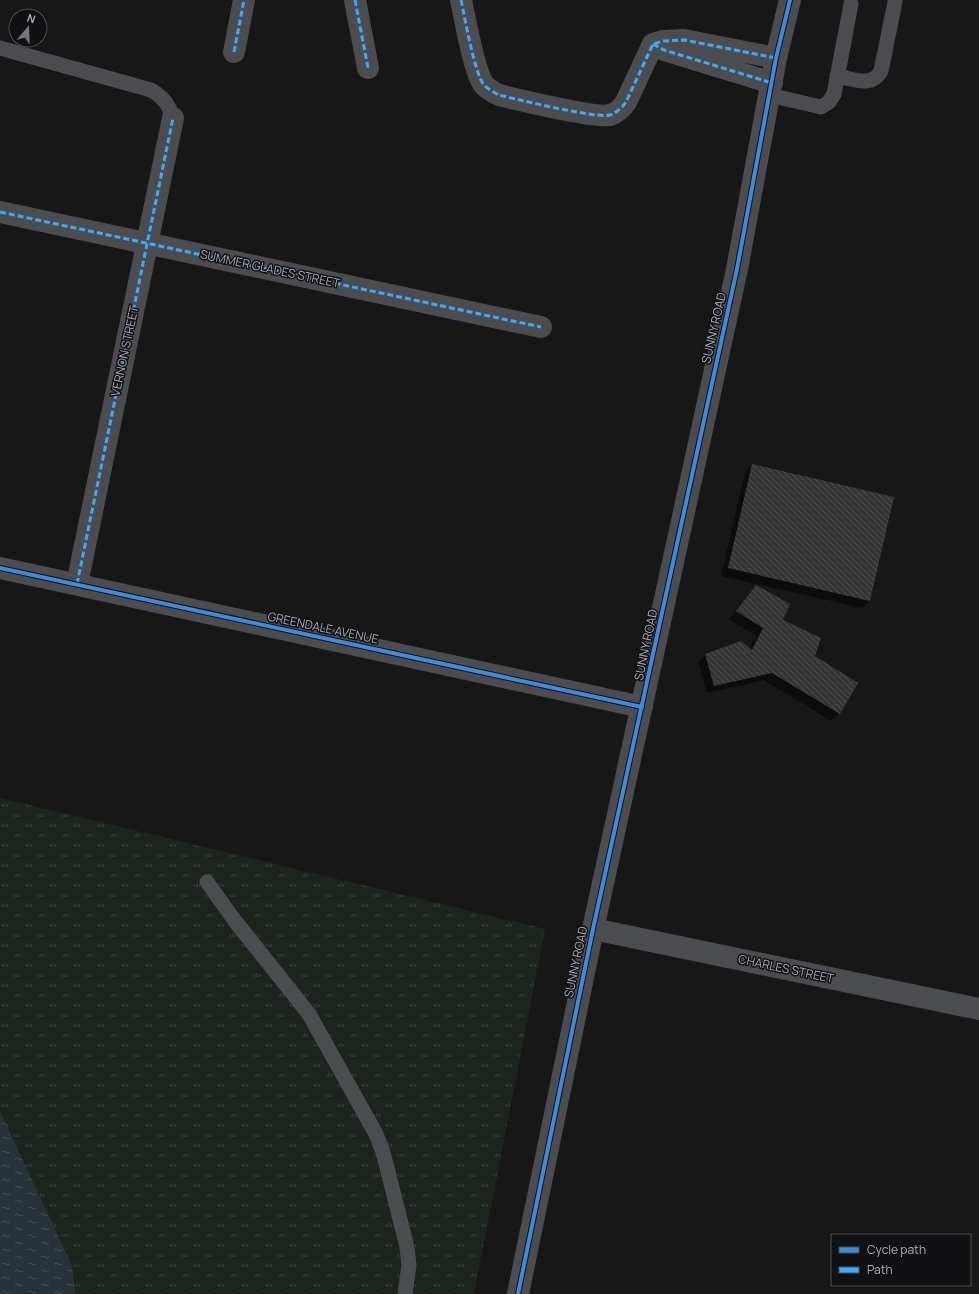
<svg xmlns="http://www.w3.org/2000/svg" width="979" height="1294" font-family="Manrope,sans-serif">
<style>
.park{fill:url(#park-tufts)}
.water{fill:url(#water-ripples)}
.shadow{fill:#0007}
.building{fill:url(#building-back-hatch)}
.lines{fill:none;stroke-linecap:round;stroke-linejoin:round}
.service{stroke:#4b4c50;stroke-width:15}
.minor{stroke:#4b4c50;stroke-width:22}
.quiet{stroke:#3fa9f5;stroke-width:3;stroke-dasharray:6 3;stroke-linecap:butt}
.cycleway-casing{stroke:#111113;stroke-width:6}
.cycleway{stroke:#408adc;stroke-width:4}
.labels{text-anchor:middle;stroke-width:3;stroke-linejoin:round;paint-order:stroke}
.street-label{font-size:12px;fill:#a8adb8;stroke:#111113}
</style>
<defs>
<pattern id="park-tufts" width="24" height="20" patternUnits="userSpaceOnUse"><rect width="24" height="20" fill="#1d241e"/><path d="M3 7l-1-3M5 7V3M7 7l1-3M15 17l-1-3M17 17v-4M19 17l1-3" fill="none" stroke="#3b413d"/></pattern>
<pattern id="water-ripples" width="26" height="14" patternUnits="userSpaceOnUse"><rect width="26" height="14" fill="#2a3239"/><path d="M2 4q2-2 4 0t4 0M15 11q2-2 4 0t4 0" fill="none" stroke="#464d54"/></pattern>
<pattern id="building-back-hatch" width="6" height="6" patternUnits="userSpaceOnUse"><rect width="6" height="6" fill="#353536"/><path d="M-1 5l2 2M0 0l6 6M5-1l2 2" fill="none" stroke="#4f5051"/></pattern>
</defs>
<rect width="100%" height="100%" fill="#171717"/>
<path class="park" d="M0,798L545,929L474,1294H0Z"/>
<path class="water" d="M0,1111L72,1266L75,1294H0Z"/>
<path class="shadow" d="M752,465L869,601L862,608L721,576L745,473Z
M756,586L782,620L814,656L857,683L839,714L831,721L764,680L707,693L698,662L705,655L740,642L749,649L756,636L729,619Z"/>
<path class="building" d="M752,464L894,497L870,601L728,568Z
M756,585L790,604L783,620L821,638L815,656L858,683L840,714L772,673L714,686L705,654L741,641L752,650L763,628L736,611Z"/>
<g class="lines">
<path class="service" d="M0,48L151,90C163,97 169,105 173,118
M837,76C854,79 872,88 881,71L895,2
M769,95L821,107L829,102L834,94L851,4
M207,882L235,921L309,1014L376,1134L383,1152L407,1247L409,1265L405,1294"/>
<path class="minor" d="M355,0L368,68
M461,0C465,18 474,72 484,85C488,89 495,93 499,95C515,99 598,119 610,115C616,113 622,108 626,102L653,44L663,41L684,40L776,58
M653,44L664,50L772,83
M234,52L244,0
M0,212L541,327
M0,568L642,707
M77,584L173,118
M593,929L979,1009
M518,1294L593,929L737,269L776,58L790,0"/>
<path class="quiet" d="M355,0L368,68
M461,0C465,18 474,72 484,85C488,89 495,93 499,95C515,99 598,119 610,115C616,113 622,108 626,102L653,44L663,41L684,40L776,58
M653,44L664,50L772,83
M234,52L244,0
M0,212L541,327
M77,584L173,118"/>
<g class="cycleway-casing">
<path id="cycleway" d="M0,568L642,707
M518,1294L593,929L737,269L776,58L790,0"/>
</g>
<use href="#cycleway" class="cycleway"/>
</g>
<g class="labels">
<g class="street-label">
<text transform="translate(270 269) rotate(12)" y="4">SUMMER GLADES STREET</text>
<text transform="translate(714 328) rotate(-77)" y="4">SUNNY ROAD</text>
<text transform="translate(125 351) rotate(-78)" y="4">VERNON STREET</text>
<text transform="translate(323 628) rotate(12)" y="4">GREENDALE AVENUE</text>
<text transform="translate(646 645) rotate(-78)" y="4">SUNNY ROAD</text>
<text transform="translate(576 962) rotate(-78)" y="4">SUNNY ROAD</text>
<text transform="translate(786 969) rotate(12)" y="4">CHARLES STREET</text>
</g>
</g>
<rect x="831" y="1234" width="140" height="52" fill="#111113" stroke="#4d4f55"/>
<rect x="839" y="1247" width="20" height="6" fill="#408adc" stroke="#4d4f55"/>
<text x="867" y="1254" font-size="12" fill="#a8adb8">Cycle path</text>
<rect x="839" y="1267" width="20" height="6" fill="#3fa9f5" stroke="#4d4f55"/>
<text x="867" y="1274" font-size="12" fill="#a8adb8">Path</text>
<g transform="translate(28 28) rotate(19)"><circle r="19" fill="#111113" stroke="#4d4f55"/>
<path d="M0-3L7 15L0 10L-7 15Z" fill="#757880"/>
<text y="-6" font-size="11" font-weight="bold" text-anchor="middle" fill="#a8adb8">N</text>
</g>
</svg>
